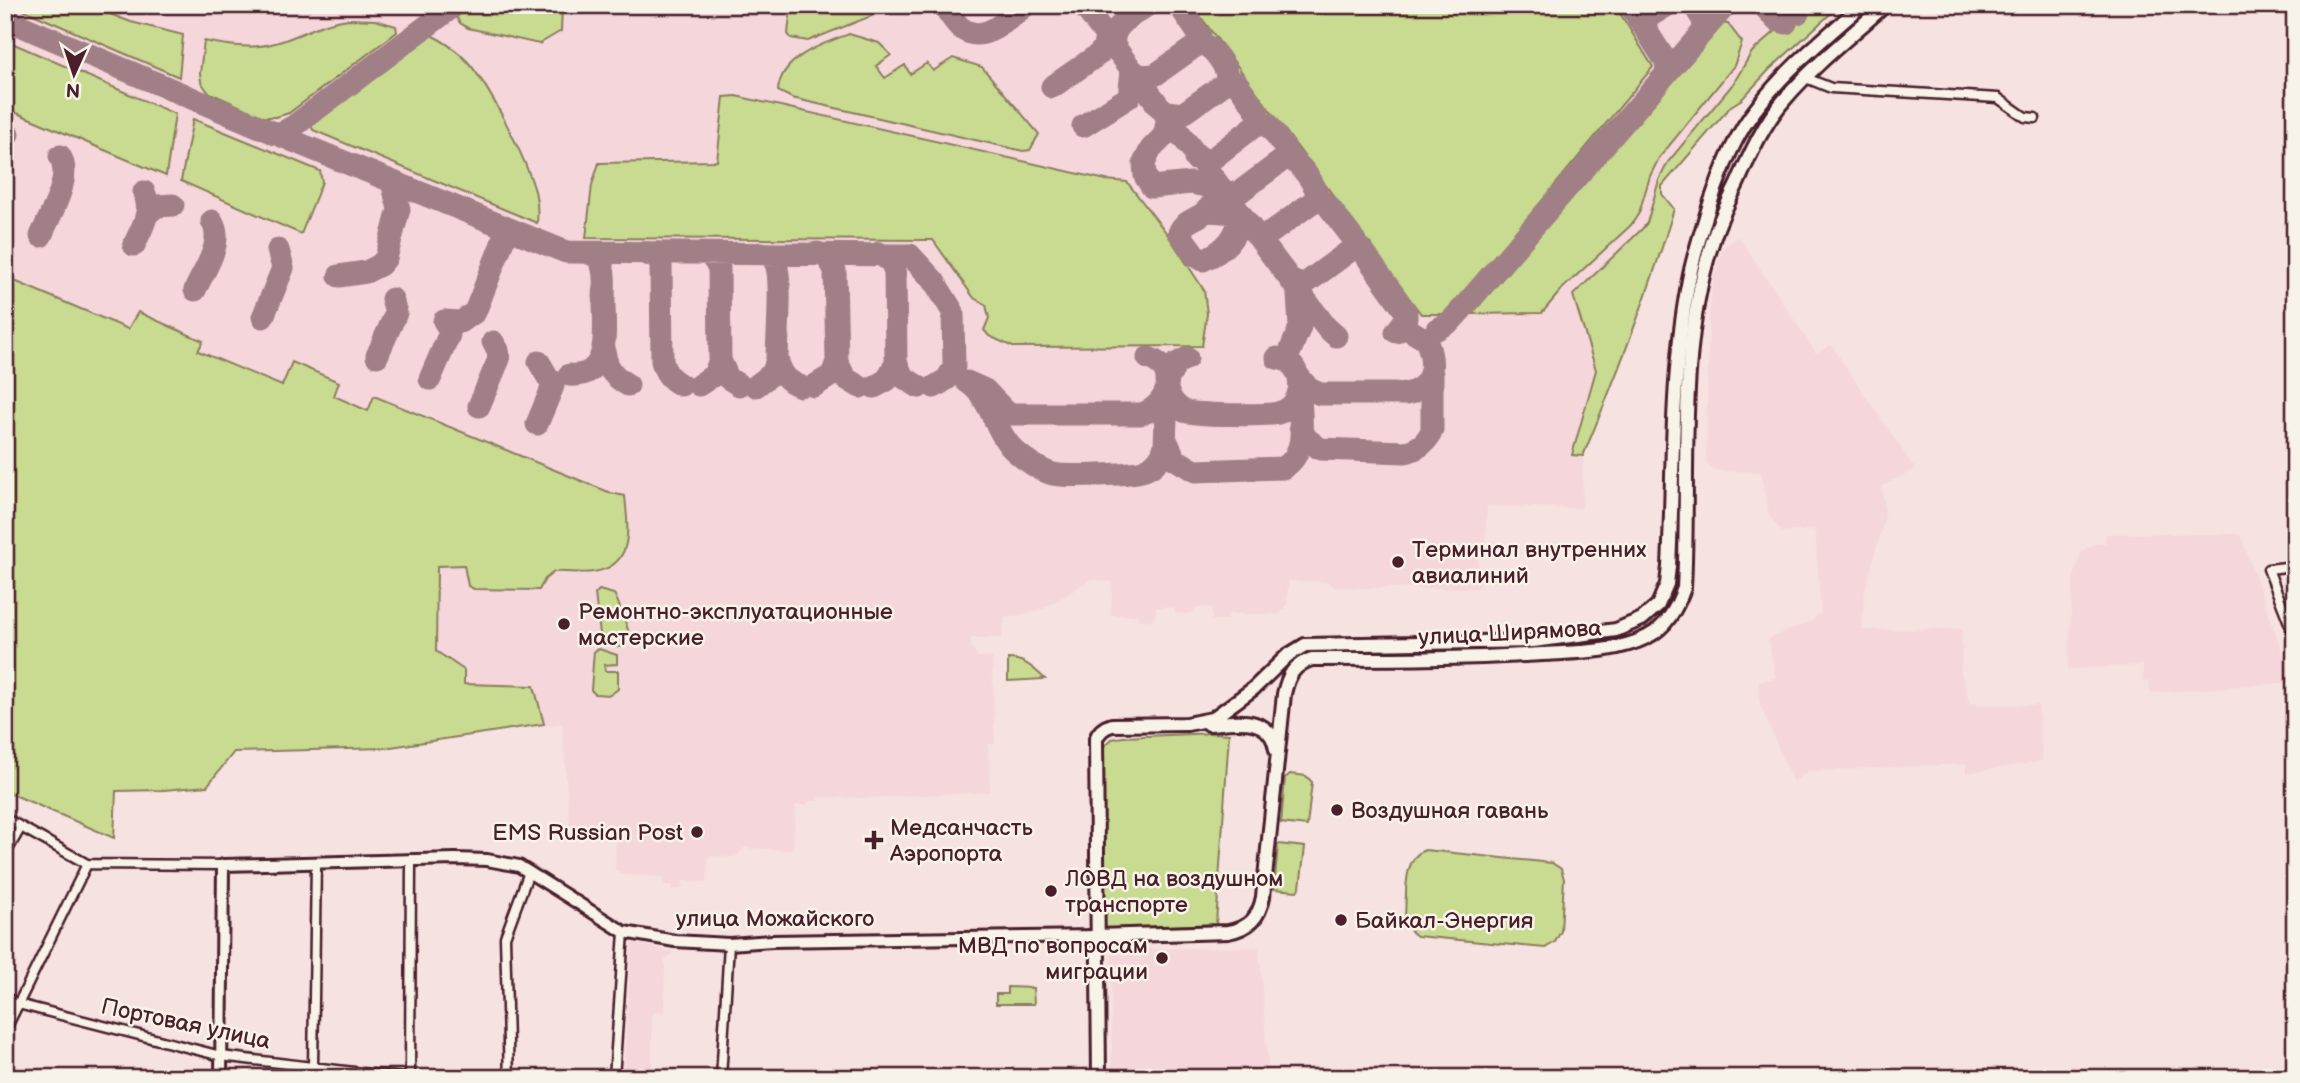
<svg xmlns="http://www.w3.org/2000/svg" width="2300" height="1083" font-family="'Balsamiq Sans',sans-serif">
<style>
.built{fill:#f5d6db}
.green{fill:#c9db90;stroke:#8a7d5e;stroke-width:2}
.lines{fill:none;stroke-linecap:round;stroke-linejoin:round}
.taxiway{stroke:#a08086;stroke-width:23}
.street-casing{stroke:#4a1f2b;stroke-width:13}
.secondary-casing{stroke:#4a1f2b;stroke-width:16}
.primary-casing{stroke:#4a1f2b;stroke-width:18}
.street{stroke:#f7f3e8;stroke-width:8}
.secondary{stroke:#f7f3e8;stroke-width:10}
.primary{stroke:#f7f3e8;stroke-width:12}
.poi-dot{fill:#4a1f2b;stroke:#f7f3e8;stroke-width:2.5}
.labels{text-anchor:middle;stroke-width:5;stroke-linejoin:round;paint-order:stroke}
.poi-label{font-size:23px;fill:#4a1f2b;stroke:#f7f3e8;text-anchor:start}
.street-label{font-size:23px;fill:#4a1f2b;stroke:#f7f3e8}
</style>
<rect width="100%" height="100%" fill="#f6e2e0"/>
<filter id="ink" filterUnits="userSpaceOnUse"><feTurbulence type="fractalNoise" baseFrequency=".0143" numOctaves="2"/><feDisplacementMap in="SourceGraphic" scale="14" xChannelSelector="R" yChannelSelector="G"/><feConvolveMatrix kernelMatrix="1 2 1 2 8 2 1 2 1" color-interpolation-filters="sRGB"/></filter>
<g filter="url(#ink)">
<path class="built" d="M5,5H1840L1769,70L1742,99L1731,106L1662,185V194L1674,209L1628,349L1583,456L1582,508L1487,506L1485,544L1479,545L1478,568H1482V582L1478,583V588H1351L1334,587L1328,582L1288,581L1287,604L1280,614H1228L1227,620H1212V607L1194,608L1193,613L1184,614L1175,613V607H1156L1154,620H1139L1138,615H1111L1112,582L1091,579L1045,608L1022,615L1005,616L1002,638H971V647L978,657L992,658L995,744H988L990,792L860,798L818,797V801H810L806,805H796L793,847L789,850L744,848L735,857L708,856L707,882L683,881L682,889H672V885H664L663,877L627,875L615,870L617,827L570,825L562,723L384,748L234,752L207,786L164,790L116,791L114,838L5,791Z
M1739,237L1816,353L1831,345L1915,469L1882,486L1885,517L1864,593L1862,630L1962,629L1961,673L1970,704L2038,705L2042,761L1966,773V764L1808,771L1793,782L1760,704L1759,681L1776,678L1768,639L1812,621L1821,612L1815,530L1782,532L1769,515L1761,472L1717,471L1706,463L1709,315L1714,277L1724,246Z
M2106,534H2240L2293,682L2150,693L2149,682L2143,681V665L2068,669L2073,580L2081,551L2096,544L2105,543Z
M632,943L674,952L665,960L664,1012H652V1078H623Z
M1259,947L1269,1078H1112L1111,950Z"/>
<path class="green" d="M12,5H86L131,22L183,35L179,77Z
M468,5H562L561,31L539,44L468,28L460,23L455,15Z
M791,5H881L874,15L808,41L791,38L788,34Z
M1192,5H1615L1653,67L1448,314H1421Z
M1805,5H1840L1769,70L1742,99L1731,106L1662,186V194L1674,209C1649,293 1617,375 1583,456L1572,455L1596,370L1573,295L1642,229L1647,223L1659,180L1668,162L1733,84L1752,52Z
M1868,5H1878C1833,47 1784,85 1750,137L1744,136C1778,81 1821,48 1868,5Z
M349,19L375,20L396,26L397,32L289,113L276,117H264L208,92L201,82L200,73L204,41C222,44 241,48 259,46C291,43 317,22 349,19Z
M1720,23L1728,24L1742,42L1734,66L1659,158L1650,176L1639,213L1631,225L1562,289L1542,313L1472,314Z
M429,34C444,41 456,49 468,62C491,89 525,157 535,191C538,202 538,212 537,223L313,130L311,125Z
M849,34L879,43L891,55L876,66L885,78L905,65L910,74L927,63L933,71L953,58L982,67L1039,134L1030,150L1023,151L792,98L778,91C780,58 821,44 849,34Z
M5,40L175,114L166,176L5,108Z
M736,96L1106,180L1127,182L1168,235L1204,290L1207,314L1202,346L1013,347L989,336L984,330L989,318L986,305L974,298L933,240L586,238L592,185L599,163L717,161L724,97Z
M193,119L320,171L322,182L301,234L181,181Z
M5,277L128,329L138,312L203,341L198,351L282,386L292,362L339,382L334,396L368,411L374,396L611,493L625,496C628,528 635,566 593,572C581,574 567,571 554,572L545,579L539,590L474,589L468,586L464,565L437,566L436,651L464,670V684L534,686L544,724L384,748L234,752L207,786L164,790L116,791L114,838L5,791Z
M599,590L614,594C618,601 620,608 623,616C627,628 635,639 620,647L613,645L600,634L595,594Z
M599,649L617,655V664L604,665L605,671H618V689L610,695L595,694L591,690L594,651Z
M1008,659C1025,659 1033,668 1045,679L1008,681Z
M1215,733L1229,734L1216,924L1101,929L1100,750L1112,739L1123,737Z
M1290,774L1306,776L1312,782L1307,826L1281,823L1285,778Z
M1278,844L1305,847L1300,887L1297,891L1274,889Z
M1425,850L1552,863L1561,869L1564,879L1561,931L1555,942L1545,948L1417,936C1409,931 1406,925 1405,915C1407,895 1402,858 1425,850Z
M1007,987L1033,988L1034,1004H996V994H1007Z"/>
<g class="lines">
<path class="taxiway" d="M943,5C949,13 954,22 961,28C983,46 1009,18 1026,5
M1083,5L1326,327L1336,336
M1630,5L1665,60L1667,65L1666,73
M1694,5L1704,22L1703,31
M1763,5L1776,20L1786,23
M1798,13L1799,5
M5,19L305,146L566,252L910,255L934,281L953,312L954,367L947,379L934,387
M1638,19H1645L1668,5
M1116,49C1105,28 1134,15 1148,5
M1052,87L1099,54L1104,47L1106,35
M1156,104L1167,112L1182,114L1227,82C1229,68 1213,46 1200,43
M1168,117L1164,136L1151,149L1144,163L1145,176L1152,187L1191,183L1221,189C1217,197 1212,206 1205,212C1196,220 1183,221 1179,233L1196,256L1203,260C1223,252 1240,236 1239,213L1207,211
M1083,126L1129,97L1132,70L1140,76L1155,75L1200,43V36L1179,5
M5,134H8
M275,134L283,132L294,126L455,5
M1195,159L1196,154L1202,159H1212L1256,125L1259,120L1258,112L1237,83L1227,82
M1223,191L1237,194L1288,156L1286,150L1268,124L1256,125
M147,214L157,206L173,205
M1253,231L1260,235L1269,234L1318,198C1317,186 1299,160 1287,158
M41,236C50,214 73,178 60,156
M134,245C142,228 153,211 144,192
M1354,250H1362L1406,312V319L1396,332
M644,253L656,257L661,265L662,361C665,373 670,379 681,385
M761,253C768,254 772,256 775,262C783,276 777,340 777,359C781,373 786,381 800,386
M817,253L828,258L835,270L837,362L845,378L860,387
M879,253L891,262L895,271L896,362L903,377L919,387
M339,276L366,272L380,265L386,258L399,209L392,182
M1289,278L1297,283H1306L1355,247V241L1326,203L1316,200
M195,290C204,270 225,242 212,221
M263,317L283,268L278,250
M444,321L461,322L475,312L505,236L500,225
M1437,329L1451,321L1461,310L1726,5
M604,347C605,366 612,376 628,385
M1289,354L1300,327L1298,295L1299,290
M377,356L396,313L392,299
M1148,358C1180,368 1169,406 1141,414H1008L985,390L967,382C992,397 994,433 1016,452C1025,460 1041,471 1053,474C1065,477 1134,475 1145,470C1155,466 1162,457 1165,446L1167,390
M720,360L728,378L739,385
M569,375C612,378 604,330 604,302C604,290 606,274 601,263C598,257 595,255 588,253
M1300,378L1309,389L1320,394H1406C1434,388 1436,363 1426,340L1411,331
M430,379L449,335V329L444,321
M1167,381L1176,364L1187,358
M699,385L714,375L720,360L719,267L710,255L704,253
M756,386L773,373L777,359
M814,386L832,375L837,362
M874,387L887,380L896,362
M1167,390C1170,399 1175,406 1184,411C1194,415 1266,416 1278,413C1303,407 1306,376 1288,361L1277,358
M479,406L499,359L498,350L493,342
M537,424L553,386L539,362
M1300,426L1306,438L1320,449L1405,452C1418,449 1427,443 1432,430V374
M1166,440L1175,459L1195,471L1283,468C1309,453 1300,419 1300,392"/>
<g class="street-casing">
<path id="street" d="M1806,78L1831,88L1998,98L2025,117L2035,118
M2295,566L2268,569L2295,638
M5,818L87,864L223,865
M5,855L21,827
M5,997L18,1004L221,1056L404,1078
M5,1031L87,864
M313,1067L316,862
M410,1078L411,859
M509,1078L505,937L529,872
M614,1078L624,932
M721,1078L729,944"/>
</g>
<g class="secondary-casing">
<path id="secondary" d="M221,1078L223,865L455,859L487,860L519,866L624,932L675,941L729,944L772,941L1096,936"/>
</g>
<g class="primary-casing">
<path id="primary" d="M1209,724C1235,722 1271,714 1276,750
M1096,936L1228,932C1249,928 1259,918 1263,897L1284,694C1288,676 1293,665 1312,659C1389,659 1465,659 1542,654C1576,652 1615,653 1647,637C1667,627 1677,607 1684,588C1690,473 1676,352 1713,240C1719,220 1729,201 1738,182C1750,154 1764,123 1785,99C1814,65 1851,36 1885,5
M1099,1078L1096,739C1099,731 1104,727 1112,725L1187,724L1212,719L1253,689L1287,656L1305,645L1533,641L1616,630L1642,619L1658,605L1667,584L1669,566C1674,468 1670,367 1691,270C1696,248 1703,226 1710,204C1722,169 1735,134 1759,105C1788,67 1826,37 1862,5"/>
</g>
<use href="#street" class="street"/>
<use href="#secondary" class="secondary"/>
<use href="#primary" class="primary"/>
</g>
</g>
<g class="poi-dot">
<circle cx="1398" cy="562" r="7"/>
<circle cx="564" cy="624" r="7"/>
<circle cx="1337" cy="810" r="7"/>
<circle cx="697" cy="832" r="7"/>
<path d="M870.5 829.5h7v7h7v7h-7v7h-7v-7h-7v-7h7z"/>
<circle cx="1051" cy="891" r="7"/>
<circle cx="1341" cy="920" r="7"/>
<circle cx="1162" cy="958" r="7"/>
</g>
<g class="labels">
<g class="poi-label">
<text x="1412" y="557">Терминал внутренних<tspan x="1412" dy="26">авиалиний</tspan></text>
<text x="578" y="619">Ремонтно-эксплуатационные<tspan x="578" dy="26">мастерские</tspan></text>
<text x="1351" y="818">Воздушная гавань</text>
<text x="890" y="835">Медсанчасть<tspan x="890" dy="26">Аэропорта</tspan></text>
<text x="683" y="840" text-anchor="end">EMS Russian Рost</text>
<text x="1065" y="886">ЛОВД на воздушном<tspan x="1065" dy="26">транспорте</tspan></text>
<text x="1355" y="928">Байкал-Энергия</text>
<text x="1148" y="953" text-anchor="end">МВД по вопросам<tspan x="1148" dy="26">миграции</tspan></text>
</g>
<g class="street-label">
<text transform="translate(1510 632) rotate(-3)" y="8">улица Ширямова</text>
<text x="775" y="926">улица Можайского</text>
<text transform="translate(186 1023) rotate(12)" y="8">Портовая улица</text>
</g>
</g>
<rect width="2300" height="1083" fill="none" stroke="#f7f3e8" stroke-width="28"/>
<rect x="14" y="14" width="2272" height="1055" fill="none" stroke="#4a1f2b" stroke-width="2.5" filter="url(#ink)"/>
<g transform="translate(74 74) rotate(183)" stroke="#f7f3e8" stroke-width="5" paint-order="stroke">
<path d="M0-5L12 26L0 18L-12 26Z" fill="#4a1f2b"/>
<text y="-10" font-size="19" font-weight="bold" text-anchor="middle" fill="#4a1f2b">N</text>
</g>
</svg>
